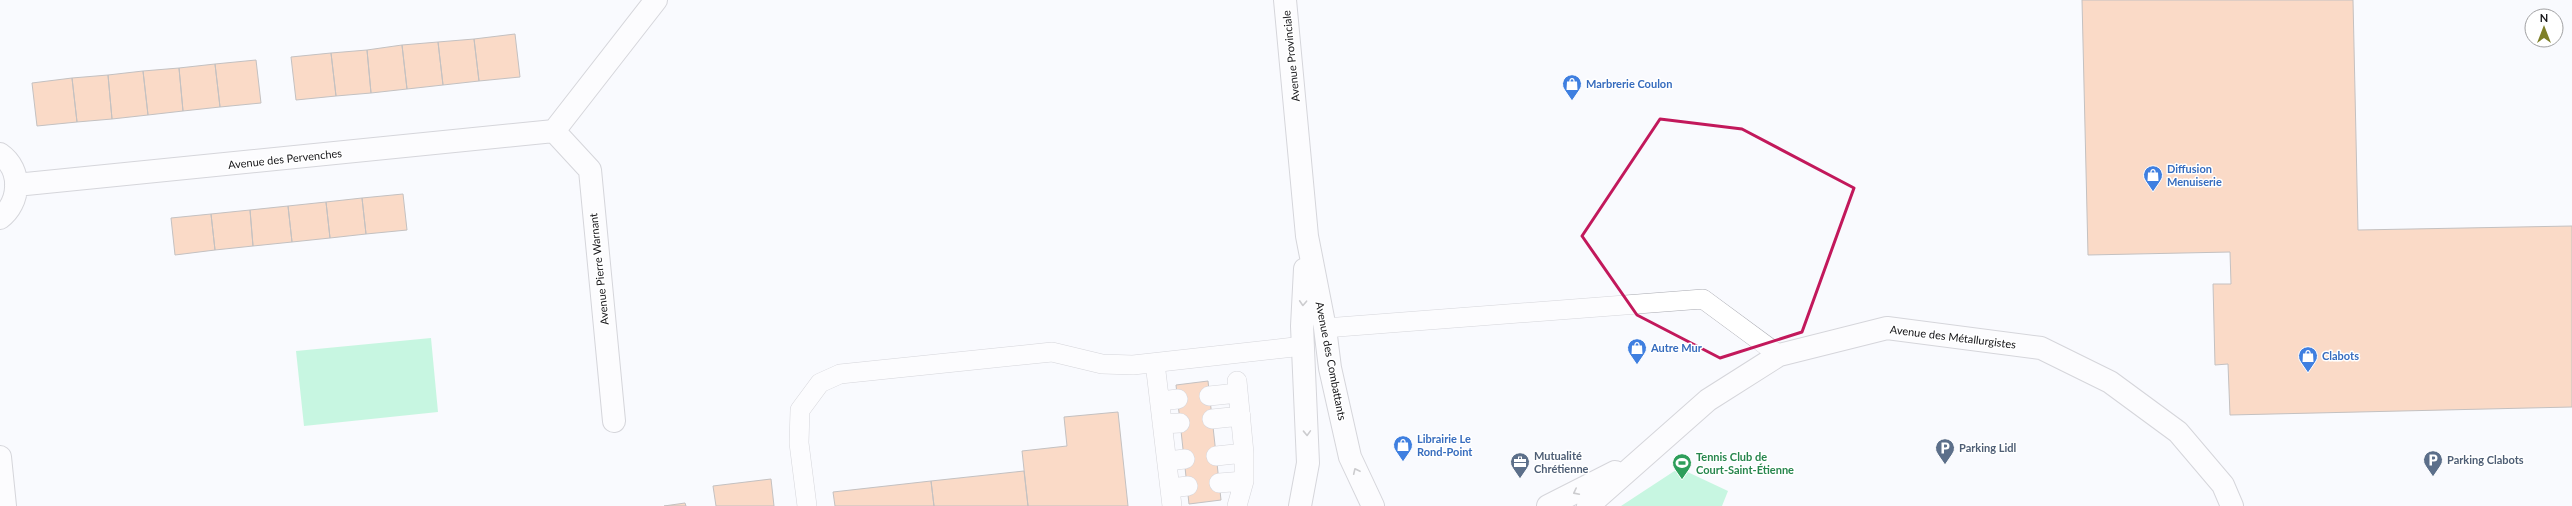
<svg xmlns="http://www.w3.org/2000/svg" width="2572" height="506" font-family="Lato,sans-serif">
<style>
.green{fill:#8bf2be}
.building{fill:#fab486;stroke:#827c78}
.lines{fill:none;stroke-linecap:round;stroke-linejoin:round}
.service-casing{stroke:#a9aab1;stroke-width:20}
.minor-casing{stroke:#a9aab1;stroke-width:24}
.secondary-casing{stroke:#a9aab1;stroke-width:24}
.service{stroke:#fff;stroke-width:19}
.minor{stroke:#fff;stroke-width:22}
.secondary{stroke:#fff;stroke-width:22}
.oneway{stroke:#969697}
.marked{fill:none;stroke:#c2185b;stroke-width:3;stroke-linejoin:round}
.labels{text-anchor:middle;stroke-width:3;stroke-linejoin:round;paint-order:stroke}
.street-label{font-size:11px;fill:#151518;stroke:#fff}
.shop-label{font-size:11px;font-weight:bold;fill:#366cbe;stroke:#fff;text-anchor:start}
.service-label{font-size:11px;font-weight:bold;fill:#4e5e75;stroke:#fff;text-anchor:start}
.leisure-label{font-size:11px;font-weight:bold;fill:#27864d;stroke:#fff;text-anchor:start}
</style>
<rect width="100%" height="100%" fill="#f9fafe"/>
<path class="green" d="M431,338L438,412L304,426L296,351Z
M1679,468L1728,491L1722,506H1621Z"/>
<path class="building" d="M2082,0H2353L2358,230L2572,226V407L2230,415L2228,364L2215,365L2213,284H2231L2230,252L2088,255Z
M515,34L520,77L479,81L474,39Z
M474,39L479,81L443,85L438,42Z
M438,42L443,85L407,89L402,45Z
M402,45L407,89L371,93L367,50Z
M367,50L371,93L336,96L331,53Z
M331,53L336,96L296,100L291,57Z
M256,60L261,103L220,107L215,64Z
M215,64L220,107L183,111L179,68Z
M179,68L183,111L148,115L143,71Z
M143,71L148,115L112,119L108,75Z
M108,75L112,119L77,122L72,78Z
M72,78L77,122L37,126L32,83Z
M403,194L407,230L366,234L362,198Z
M362,198L366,234L330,238L326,202Z
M326,202L330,238L292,242L288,206Z
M288,206L292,242L253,246L250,210Z
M250,210L253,246L215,250L211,214Z
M211,214L215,250L175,255L171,218Z
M1208,381L1221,500L1189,504L1176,385Z
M1118,412L1128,506H1028L1022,451L1067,446L1064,417Z
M1024,471L1028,506H934L931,481Z
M771,479L774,506H716L713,486Z
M931,481L934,506H835L833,492Z
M685,503L686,506H664Z"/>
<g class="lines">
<g class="service-casing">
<path id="service" d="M1325,328L1703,299L1779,355
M1155,363L1172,506
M1209,396L1238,393
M1160,401L1178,399
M1212,419L1241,416
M1162,424L1180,423
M1216,456L1244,453
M1167,461L1185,459
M1219,483L1244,481
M1170,488L1188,486
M807,506L799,443L800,410L820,383L840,374L1052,352L1102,364L1133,365L1303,346
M1237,506L1244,481V453L1237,381"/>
</g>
<g class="minor-casing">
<path id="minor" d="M554,131L590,170L614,421
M554,131L656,0
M0,154C23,170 20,203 0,218
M16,185L554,131
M0,457L5,506
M1548,506L1615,472
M1588,506L1708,400L1779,355L1887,328L2041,348L2110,382L2178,432L2223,485L2232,506"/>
</g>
<g class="secondary-casing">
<path id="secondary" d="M1285,0L1307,236L1325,328L1330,368L1350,457L1373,506
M1300,506L1308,463L1302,326L1305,269"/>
</g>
<use href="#service" class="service"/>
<use href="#minor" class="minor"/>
<use href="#secondary" class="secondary"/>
</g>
<defs><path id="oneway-chevron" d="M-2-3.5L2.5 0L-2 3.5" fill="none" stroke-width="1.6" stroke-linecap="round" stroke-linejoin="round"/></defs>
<g class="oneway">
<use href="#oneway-chevron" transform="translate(1303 303) rotate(93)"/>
<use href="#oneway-chevron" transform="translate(1307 433) rotate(88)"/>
<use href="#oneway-chevron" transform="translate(1356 471) rotate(-115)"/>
<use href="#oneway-chevron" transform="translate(1576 492) rotate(153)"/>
</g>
<path d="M0 0H2572V506H0ZM1660,119L1742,129L1854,188L1802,332L1720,358L1637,315L1582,236Z" fill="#f9fafe" fill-opacity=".55" fill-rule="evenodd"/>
<path class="marked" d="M1660,119L1742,129L1854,188L1802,332L1720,358L1637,315L1582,236Z"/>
<defs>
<g id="shop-pin" transform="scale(1)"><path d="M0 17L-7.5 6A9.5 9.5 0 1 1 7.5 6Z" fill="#3f7fe0" stroke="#fff"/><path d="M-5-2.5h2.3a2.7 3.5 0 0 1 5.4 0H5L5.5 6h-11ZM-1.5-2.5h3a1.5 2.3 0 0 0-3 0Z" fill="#fff"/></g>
<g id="parking-pin" transform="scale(1)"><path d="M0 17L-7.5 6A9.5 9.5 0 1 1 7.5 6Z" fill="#5c6f8a" stroke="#fff"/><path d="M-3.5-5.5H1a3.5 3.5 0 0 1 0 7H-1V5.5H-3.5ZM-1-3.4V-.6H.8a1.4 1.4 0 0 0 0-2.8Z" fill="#fff"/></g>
<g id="office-pin" transform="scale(1)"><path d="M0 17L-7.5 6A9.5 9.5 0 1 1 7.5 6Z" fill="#5c6f8a" stroke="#fff"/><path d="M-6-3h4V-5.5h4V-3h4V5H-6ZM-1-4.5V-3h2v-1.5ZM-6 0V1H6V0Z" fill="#fff"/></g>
<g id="stadium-pin" transform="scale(1)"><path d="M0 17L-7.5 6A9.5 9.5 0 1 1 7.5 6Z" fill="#2e9e5b" stroke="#fff"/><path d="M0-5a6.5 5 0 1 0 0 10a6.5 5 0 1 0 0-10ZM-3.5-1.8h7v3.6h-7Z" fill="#fff"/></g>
</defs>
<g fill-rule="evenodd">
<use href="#shop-pin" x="1572" y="84"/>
<use href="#shop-pin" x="2153" y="175"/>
<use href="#shop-pin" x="1637" y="348"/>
<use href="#shop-pin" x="2308" y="356"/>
<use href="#shop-pin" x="1403" y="445"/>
<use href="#parking-pin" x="1945" y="448"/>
<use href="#parking-pin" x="2433" y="460"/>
<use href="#office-pin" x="1520" y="462"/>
<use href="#stadium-pin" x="1682" y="463"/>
</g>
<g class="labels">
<g class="street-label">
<text transform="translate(1291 56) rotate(-96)" y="4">Avenue Provinciale</text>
<text transform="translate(285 159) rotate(-6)" y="4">Avenue des Pervenches</text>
<text transform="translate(599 269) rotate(-96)" y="4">Avenue Pierre Warnant</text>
<text transform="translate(1953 337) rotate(7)" y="4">Avenue des Métallurgistes</text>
<text transform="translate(1331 361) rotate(79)" y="4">Avenue des Combattants</text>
</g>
<g class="shop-label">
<text x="1586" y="88">Marbrerie Coulon</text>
<text x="2167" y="173">Diffusion<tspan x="2167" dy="13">Menuiserie</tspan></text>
<text x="1651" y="352">Autre Mur</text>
<text x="2322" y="360">Clabots</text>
<text x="1417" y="443">Librairie Le<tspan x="1417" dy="13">Rond-Point</tspan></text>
</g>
<g class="service-label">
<text x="1959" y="452">Parking Lidl</text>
<text x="1534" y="460">Mutualité<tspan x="1534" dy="13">Chrétienne</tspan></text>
<text x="2447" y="464">Parking Clabots</text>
</g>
<g class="leisure-label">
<text x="1696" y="461">Tennis Club de<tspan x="1696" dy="13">Court-Saint-Étienne</tspan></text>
</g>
</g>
<g transform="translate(2544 28)"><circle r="19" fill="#ffffff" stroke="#a1a1a3"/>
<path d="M0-3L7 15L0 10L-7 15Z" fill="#7e7f28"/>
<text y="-6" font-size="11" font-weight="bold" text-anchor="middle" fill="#151518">N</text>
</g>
</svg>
